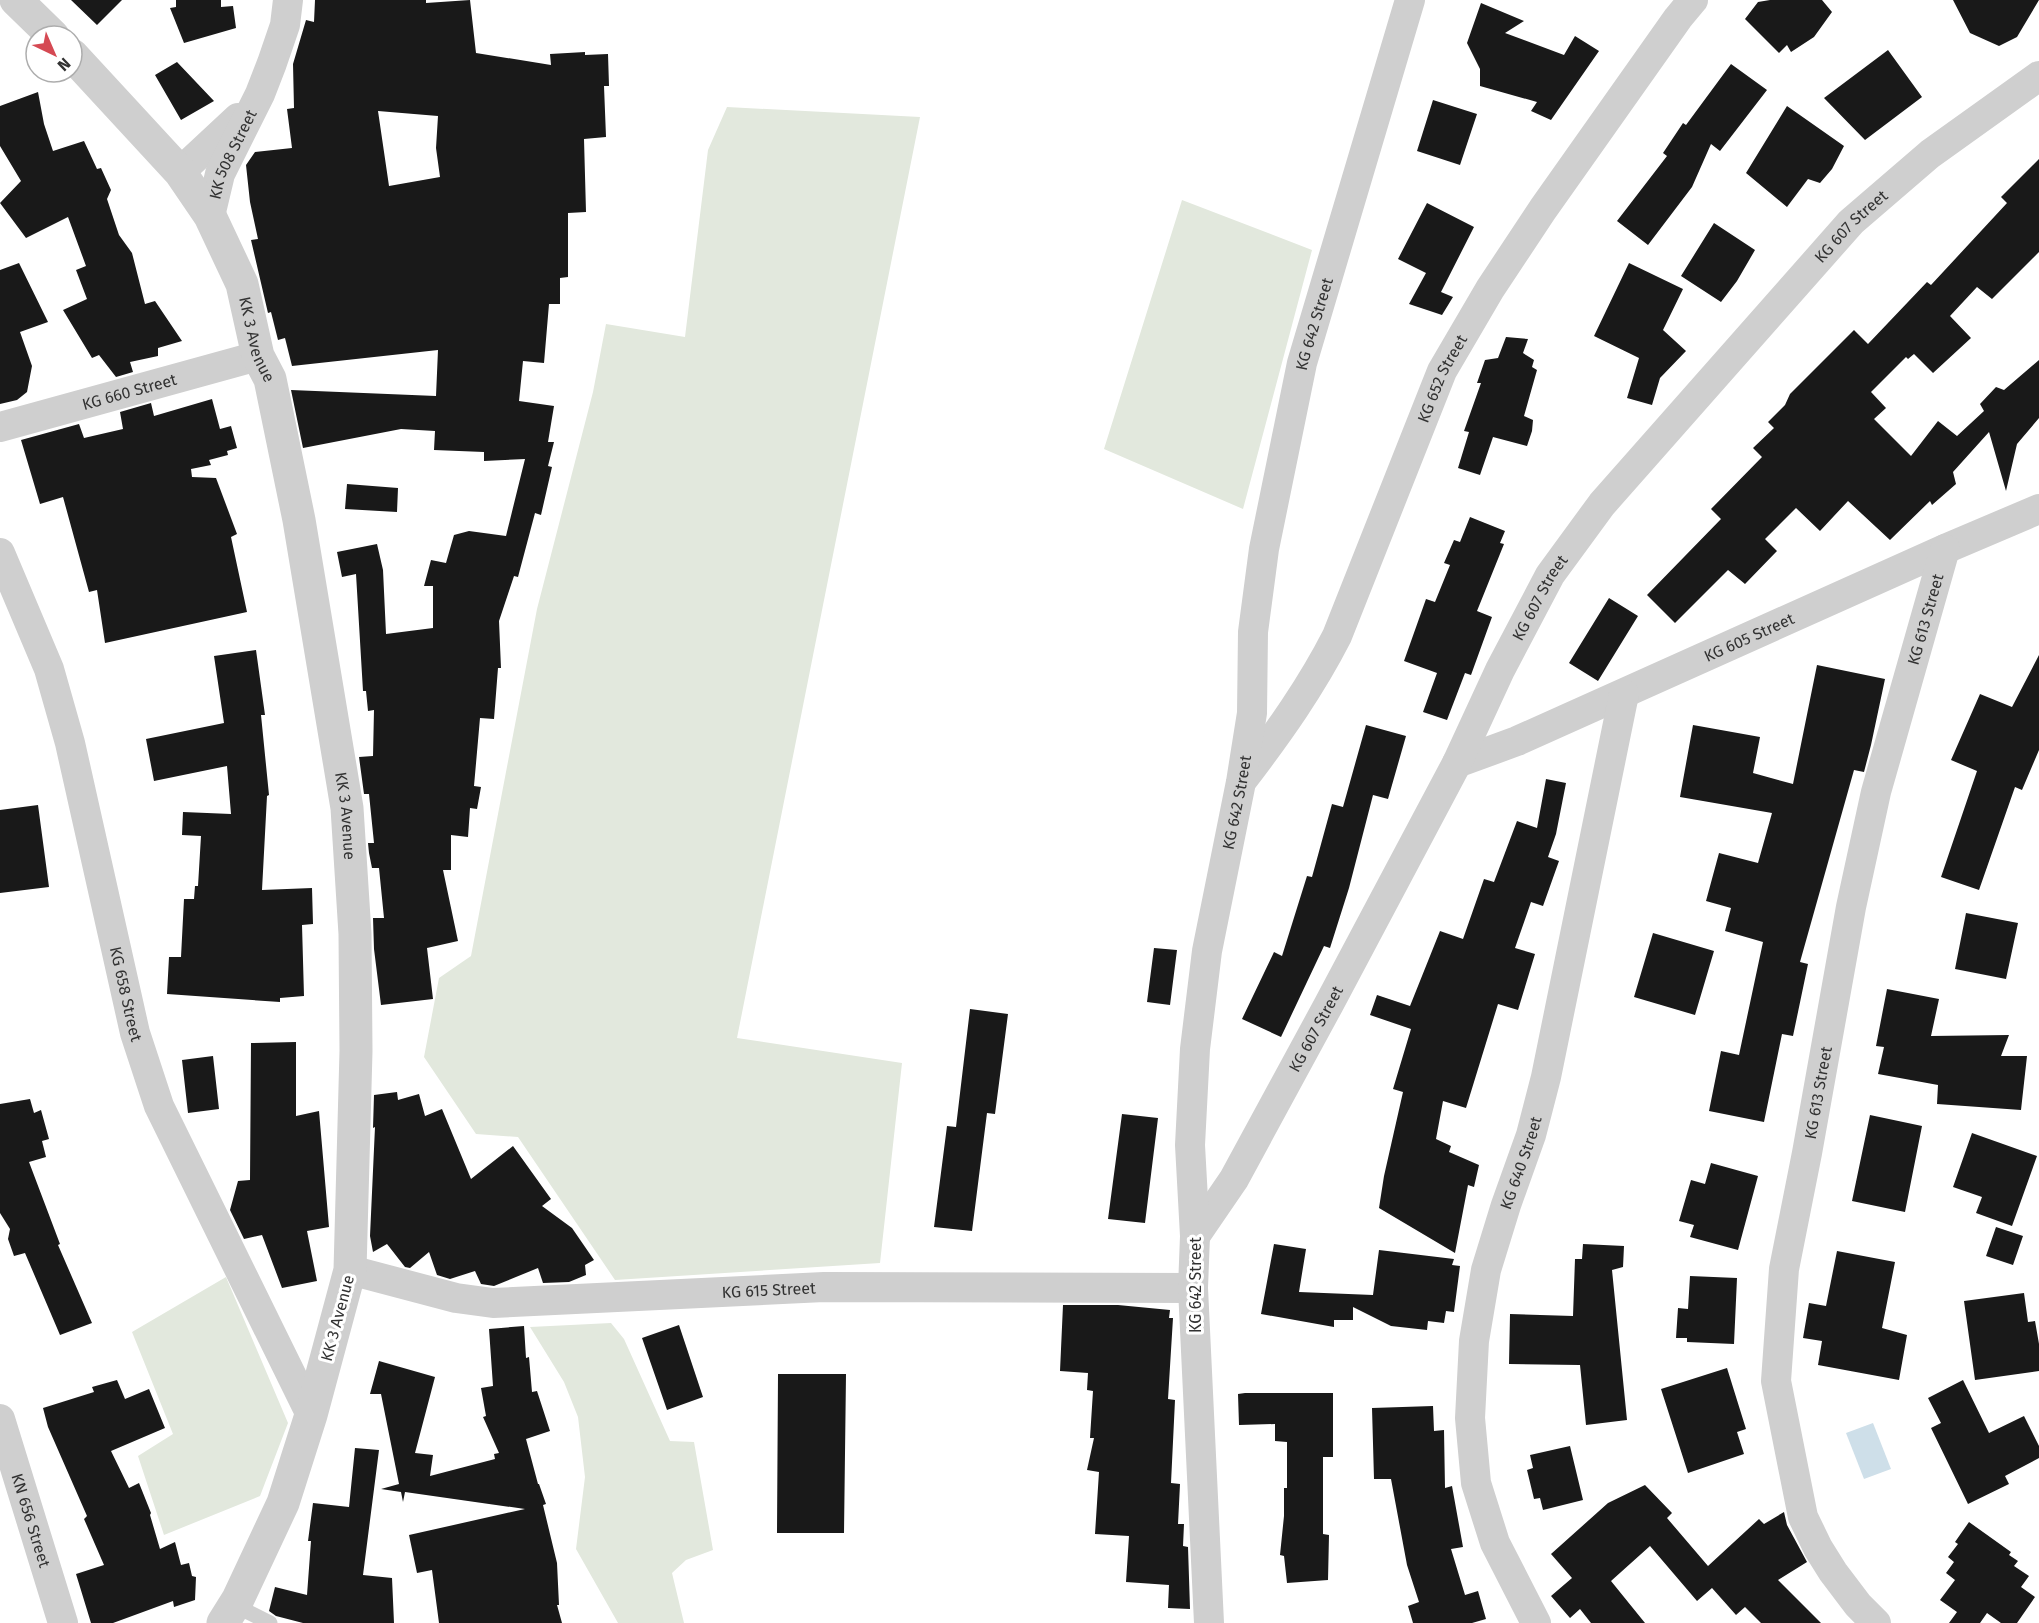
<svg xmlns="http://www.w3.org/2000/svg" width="2039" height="1623" font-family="'Fira Sans',sans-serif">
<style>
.green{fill:#e2e8dd}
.water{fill:#cedfe9}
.building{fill:#191919;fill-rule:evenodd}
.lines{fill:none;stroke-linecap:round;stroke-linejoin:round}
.service{stroke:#cfcfcf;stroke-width:15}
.minor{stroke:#cfcfcf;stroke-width:30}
.tertiary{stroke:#cfcfcf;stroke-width:33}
.labels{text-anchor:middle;stroke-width:6;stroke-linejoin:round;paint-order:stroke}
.street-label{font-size:16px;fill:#323232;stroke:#fff}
</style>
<rect width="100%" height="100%" fill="#fff"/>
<path class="green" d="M727,107L920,117L737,1038L902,1063L880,1263L615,1280L518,1137L476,1134L424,1057L439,978L471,956L537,609L593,392L606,324L685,337L708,150Z
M1182,200L1312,250L1243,509L1104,449Z
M226,1277L288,1423L260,1496L164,1535L138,1456L173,1434L132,1332Z
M611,1323L624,1339L670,1441L694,1442L713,1550L686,1560L672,1573L684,1623H618L576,1549L585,1477L578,1417L564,1382L530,1327Z"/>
<path class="water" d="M1873,1423L1891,1469L1864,1479L1846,1433Z"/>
<path class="building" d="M71,0H122L97,25Z
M176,0H221V7L233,6L236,28L184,43L170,8L176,7Z
M315,0H426V3L470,0L476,53L551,65L550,54L585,52V55L608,54L609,86H604L606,137L584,139L586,212L568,213V277L560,278V304H549L544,363L523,361L519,401L554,406L548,442H554L548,466L552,467L541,515L535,513L518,577L514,576L499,621L501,668H498L494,719L480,718L474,786L481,787L477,809L470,808L468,837L451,835V870H443L458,941L427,948L433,999L381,1005L374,949L373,918H384L379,868H372L369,853L368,843H374L369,794H364L359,757L373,756L374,710L368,711L366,691H363L356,574L342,577L337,552L377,544L383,570L386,634L433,628V586H424L431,560L446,563L454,535L469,531L506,536L525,459L484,461V452L434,450L435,431L401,429L303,448L291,390L436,396L438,350L292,366L285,338L278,340L271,312L268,313L251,240L258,239L250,202L246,165L255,152L292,148L287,109L294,108L293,64L306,20L314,22ZM378,111L438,116L436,148L440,177L389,186Z
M1770,0H1822L1832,12L1814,37L1791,52L1787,45L1779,53L1745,19L1758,2Z
M1953,0H2039L2017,37L1999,46L1970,33Z
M1481,3L1524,21L1505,33L1564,55L1575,36L1599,51L1551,120L1531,111L1537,102L1480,86V69L1467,43Z
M1888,50L1922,97L1865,140L1824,98Z
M177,62L214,101L181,120L155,75Z
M1731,64L1767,90L1720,151L1711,144L1692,187L1648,245L1617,221L1667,156L1663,153L1683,123L1686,125Z
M38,92L44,124L53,151L84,141L97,169L101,168L111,190L107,199L119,235L132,253L145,304L155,301L182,341L158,348V356L130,362L133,372L116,377L99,355L92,358L63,310L87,299L76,270L86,266L68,217L26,238L0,203L21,181L0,146V106Z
M1433,100L1477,114L1460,165L1417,151Z
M1787,106L1844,146L1832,169L1820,183L1808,179L1787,207L1746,173Z
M2039,159V252L1992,299L1977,287L1950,316L1971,338L1933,373L1914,354L1908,359L1906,357L1871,392L1886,408L1874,419L1911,456L1938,421L1957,436L1984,411L1980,404L1996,387L2004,390L2039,360V418L2017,444L2006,491L1989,432L1953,472L1956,484L1932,505L1930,501L1890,540L1848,501L1820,531L1796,508L1765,539L1777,551L1745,584L1728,570L1675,623L1647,595L1721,519L1711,509L1762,457L1753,448L1774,428L1768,422L1785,405L1790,394L1854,330L1868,344L1927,282L1931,285L2007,203L2001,197Z
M1427,203L1474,227L1441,292L1453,297L1442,315L1409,304L1426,273L1398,259Z
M1714,223L1755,250L1737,281L1721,302L1681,276Z
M19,263L48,322L20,332L32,366L27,392L17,400L0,404V270Z
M1629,263L1683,289L1663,330L1686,351L1660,378L1652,405L1627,398L1639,358L1594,336Z
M1506,337L1528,339L1523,353L1534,360L1532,367L1537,370L1524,416L1533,420L1532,431L1527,446L1493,437L1480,475L1458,468L1469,432L1464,431L1481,383H1477L1485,360L1498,358Z
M212,399L220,429L231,426L237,448L227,451L228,455L209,460L211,465L191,469L192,477L216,478L237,534L231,537L247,612L105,643L97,590L89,592L63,497L40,504L21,440L79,424L84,438L123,429L120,412L151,403L154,416Z
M347,484L398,488L397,512L345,509Z
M1470,517L1505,531L1500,543L1504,544L1477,611L1492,617L1471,675L1465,673L1447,720L1423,712L1437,673L1404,661L1426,599L1435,602L1450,565L1444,563L1454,540L1460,542Z
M1609,598L1638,616L1598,681L1569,663Z
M256,650L265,715H261L269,795L267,796L262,890L312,888L313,924L302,925L304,996L280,998V1002L167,994L169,957H181L184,899H194L195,886H198L201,836L182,835L183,812L231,814L227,766L154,781L146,739L224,723L214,656Z
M2039,655V750L2022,790L2015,787L1979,890L1941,877L1977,771L1951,760L1980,694L2012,707Z
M1817,665L1885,679L1871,745L1864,772L1854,770L1800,962L1808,964L1793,1036L1782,1034L1764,1122L1709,1111L1721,1051L1739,1055L1763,942L1725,931L1731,908L1706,901L1719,853L1758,863L1772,813L1680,797L1693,725L1760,737L1753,773L1793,784Z
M1366,725L1406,736L1388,799L1373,795L1349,888L1330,948L1324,946L1281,1037L1242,1019L1274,952L1282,956L1307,876L1312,877L1332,804L1343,807Z
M1546,779L1566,783L1556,834L1548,857L1559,861L1543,906L1531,902L1515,948L1535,954L1518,1010L1498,1004L1466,1108L1443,1101L1436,1139L1451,1146L1449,1152L1479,1165L1474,1187L1468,1185L1455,1253L1379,1208L1384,1176L1403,1092L1393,1089L1411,1029L1370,1015L1377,995L1410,1006L1440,931L1463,939L1484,879L1494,882L1517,821L1537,828Z
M38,805L49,887L0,893V810Z
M1966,913L2018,923L2006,979L1955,969Z
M1653,933L1714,951L1695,1015L1634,997Z
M1154,948L1177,950L1170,1005L1147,1002Z
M1887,989L1939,999L1931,1036L2009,1035L2001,1056H2027L2021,1110L1937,1104L1938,1085L1878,1074L1884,1047L1876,1046Z
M970,1009L1008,1014L995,1114L987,1113L972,1231L934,1227L947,1126L956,1127Z
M296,1042V1116L319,1111L329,1227L307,1231L317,1281L282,1288L262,1235L244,1239L230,1210L238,1181L250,1180L251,1043Z
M213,1056L219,1109L188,1113L182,1060Z
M397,1092L398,1100L419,1094L425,1116L442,1109L471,1179L513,1146L551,1199L542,1206L572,1228L594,1260L585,1265L586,1275L569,1282L543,1283L538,1268L494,1286L481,1284L475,1271L450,1279L437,1275L429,1252L410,1268L405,1267L387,1244L373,1252L370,1236L375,1127L373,1128L374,1095Z
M30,1099L34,1113L41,1110L49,1139L42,1141L46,1157L29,1162L60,1244L58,1245L92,1323L60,1335L25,1253L14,1256L8,1239L10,1229L0,1213V1104Z
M1122,1114L1158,1118L1145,1223L1108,1219Z
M1870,1115L1922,1126L1905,1212L1852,1201Z
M1972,1133L2037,1156L2012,1226L1976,1213L1982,1197L1953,1187Z
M1711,1163L1758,1176L1738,1250L1690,1237L1694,1225L1679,1221L1691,1180L1705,1184Z
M1996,1227L2023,1236L2013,1265L1986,1256Z
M1274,1244L1306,1249L1299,1292L1373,1295L1379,1250L1454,1259L1452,1265L1460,1266L1454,1312L1446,1311L1444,1323L1428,1321L1427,1330L1391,1326L1353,1307V1320H1334V1327L1261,1314Z
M1583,1244L1624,1246L1623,1267L1612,1270L1627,1420L1586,1425L1580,1365L1509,1364L1510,1314L1573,1316L1575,1259H1582Z
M1837,1251L1895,1262L1882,1328L1907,1335L1899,1380L1818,1365L1822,1341L1803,1338L1809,1303L1826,1306Z
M1690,1276L1737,1278L1734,1344L1687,1342V1338H1676L1678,1308L1688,1309Z
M2024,1293L2028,1322L2035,1321L2039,1344V1371L1975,1380L1964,1301Z
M1063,1305H1118L1170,1310L1169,1318H1173L1168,1399L1175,1400L1171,1483L1180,1484L1178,1524H1184L1183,1546L1188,1547L1190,1609L1168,1608L1169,1585L1126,1582L1129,1536L1095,1534L1099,1472L1087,1470L1094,1438H1090L1093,1391L1087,1390L1088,1373L1060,1371Z
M679,1325L703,1397L667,1410L642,1338Z
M524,1326L526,1358L529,1357L532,1392L537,1391L550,1431L526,1439L538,1484H539L546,1504L543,1505L557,1563L559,1605H557L562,1623H439L432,1570L417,1573L409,1535L525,1509L405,1492L403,1502L401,1492L381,1489L399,1484L381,1394H370L379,1361L435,1377L415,1453L433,1455L430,1476L495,1459L494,1454L499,1453L483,1417L486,1416L481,1388L493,1386L489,1329Z
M1727,1368L1746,1429L1737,1432L1744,1454L1688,1473L1661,1389Z
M778,1374H846L844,1533H777Z
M117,1380L125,1399L149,1389L165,1428L111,1451L129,1488L139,1483L151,1513L150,1515L160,1549L175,1542L181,1565L189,1563L192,1576L196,1577L195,1600L174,1607L173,1601L113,1623H91L76,1574L104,1565L84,1519L87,1516L48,1427L43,1408L94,1392L92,1387Z
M1963,1380L1989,1433L2024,1416L2039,1446V1458L2005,1476L2009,1484L1968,1504L1931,1428L1941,1423L1928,1398Z
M1245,1393H1333V1457H1323V1534L1329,1535L1328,1580L1287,1583L1284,1556L1280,1555L1284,1516V1488H1287V1442L1275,1441V1424L1239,1425L1238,1394Z
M1433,1406L1434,1431L1444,1430L1445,1488L1452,1486L1463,1547L1451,1549L1465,1595L1478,1591L1486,1619L1472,1623H1413L1408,1606L1419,1602L1407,1565L1391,1479H1374L1372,1408Z
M1570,1446L1583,1500L1543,1510L1540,1498L1534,1499L1527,1470L1533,1468L1530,1455Z
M355,1448L379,1450L363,1575L392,1578L394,1623H303L276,1616L269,1611L275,1587L307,1595L311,1541H308L313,1503L349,1507Z
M1645,1485L1672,1513L1667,1518L1708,1566L1759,1519L1764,1524L1784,1512L1787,1525L1807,1562L1778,1580L1821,1623H1761L1745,1607L1736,1615L1712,1588L1697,1601L1650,1546L1611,1581L1645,1623H1591L1580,1609L1570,1618L1551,1596L1572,1578L1551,1554L1608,1503Z
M1969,1522L2011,1552L2009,1555L2018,1561L2014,1566L2029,1576L2021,1587L2035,1597L2017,1623H2001L1987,1613L1980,1623H1949L1957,1612L1940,1600L1955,1580L1946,1573L1954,1562L1948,1557L1958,1544L1955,1542Z"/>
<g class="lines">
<path class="service" d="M234,1605L270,1623"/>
<g class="minor">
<path d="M180,172L238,118"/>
<path id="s1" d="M210,216L220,174L260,94L272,63L285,25L288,0"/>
<path id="s2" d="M0,427L258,356"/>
<path id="s3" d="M0,553L49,669L70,743L135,1033L159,1106L311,1415"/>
<path id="s4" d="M1457,763L1517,741L1945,549L2039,509"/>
<path id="s5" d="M1244,778C1279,732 1311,687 1337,636L1442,371L1490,289L1543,209L1678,18L1693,0"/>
<path id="s6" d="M1195,1236L1234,1179L1329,1004L1457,763L1500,670L1550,575L1602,504L1851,222L1930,154L2039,76"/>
<path id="s7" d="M350,1270L456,1298L493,1303L824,1287L1193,1288"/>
<path id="s8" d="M0,1419L63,1623"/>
<path id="s9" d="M1209,1623L1193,1288L1195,1236L1190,1145L1195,1049L1207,951L1241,782L1252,713L1253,632L1264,549L1302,363L1410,0"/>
<path id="s10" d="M1536,1623L1495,1543L1476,1483L1470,1418L1474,1341L1486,1270L1506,1205L1531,1135L1546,1077L1624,694"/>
<path id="s11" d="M1876,1623L1858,1605L1833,1572L1818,1548L1803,1517L1776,1381L1784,1269L1807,1153L1851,907L1876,792L1945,549"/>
</g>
<g class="tertiary">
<path d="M16,0L53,36"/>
<path id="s12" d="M72,55L180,172L210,216L242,284L258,356L270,379L299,520L347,808L355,934L356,1051L350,1270L311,1415L283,1503L238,1599L223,1623"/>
</g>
</g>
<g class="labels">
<g class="street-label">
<text dy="6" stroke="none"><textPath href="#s1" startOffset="66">KK 508 Street</textPath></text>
<text dy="6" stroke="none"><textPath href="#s6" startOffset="1212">KG 607 Street</textPath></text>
<text dy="6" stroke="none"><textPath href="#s9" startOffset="1311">KG 642 Street</textPath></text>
<text dy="6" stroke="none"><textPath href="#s12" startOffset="345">KK 3 Avenue</textPath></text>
<text dy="6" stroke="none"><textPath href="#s5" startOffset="448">KG 652 Street</textPath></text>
<text dy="6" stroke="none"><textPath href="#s2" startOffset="134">KG 660 Street</textPath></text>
<text dy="6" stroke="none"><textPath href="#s6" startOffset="726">KG 607 Street</textPath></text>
<text dy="6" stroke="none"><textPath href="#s11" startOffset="1046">KG 613 Street</textPath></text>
<text dy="6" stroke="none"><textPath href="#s4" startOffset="318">KG 605 Street</textPath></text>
<text dy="6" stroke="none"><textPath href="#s9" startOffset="825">KG 642 Street</textPath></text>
<text dy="6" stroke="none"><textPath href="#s12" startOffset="831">KK 3 Avenue</textPath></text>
<text dy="6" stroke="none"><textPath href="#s3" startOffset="460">KG 658 Street</textPath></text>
<text dy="6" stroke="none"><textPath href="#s6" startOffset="240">KG 607 Street</textPath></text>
<text dy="6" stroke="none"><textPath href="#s11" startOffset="560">KG 613 Street</textPath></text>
<text dy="6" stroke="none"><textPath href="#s10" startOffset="480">KG 640 Street</textPath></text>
<text transform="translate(1195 1285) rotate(-90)" y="6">KG 642 Street</text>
<text dy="6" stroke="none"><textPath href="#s7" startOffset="423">KG 615 Street</textPath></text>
<text transform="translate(337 1318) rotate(-75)" y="6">KK 3 Avenue</text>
<text dy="6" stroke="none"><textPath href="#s8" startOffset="106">KN 656 Street</textPath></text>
</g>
</g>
<g transform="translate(54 54) rotate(136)"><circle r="28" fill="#ffffff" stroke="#adadad" stroke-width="1.5"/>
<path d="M0-4.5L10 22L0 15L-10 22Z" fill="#d54953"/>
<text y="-9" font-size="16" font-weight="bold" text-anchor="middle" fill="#323232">N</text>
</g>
</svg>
